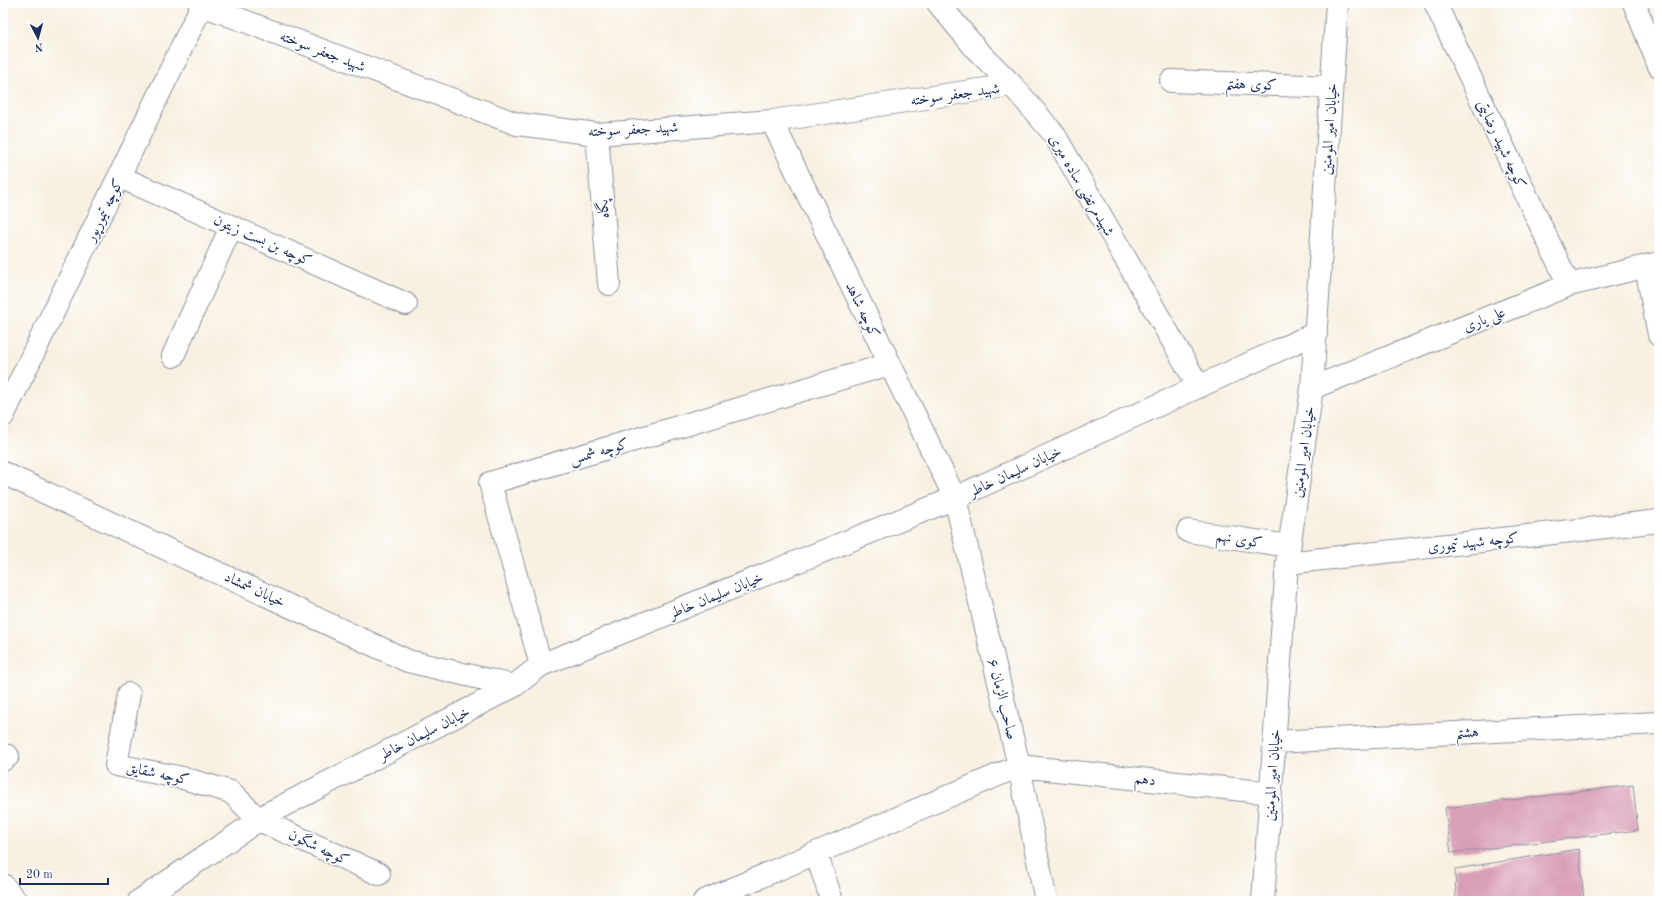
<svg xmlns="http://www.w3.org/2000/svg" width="1662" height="904" font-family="'Old Standard TT',Amiri,serif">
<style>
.building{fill:#da9fb8}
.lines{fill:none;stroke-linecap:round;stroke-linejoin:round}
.minor-casing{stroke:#8a909f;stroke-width:24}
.secondary-casing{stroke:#8a909f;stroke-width:24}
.minor{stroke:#fff;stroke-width:22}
.secondary{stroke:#fff;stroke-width:22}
.labels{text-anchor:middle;stroke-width:3.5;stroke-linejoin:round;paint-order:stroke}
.street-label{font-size:15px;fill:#1b2f5e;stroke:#fff}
</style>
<rect width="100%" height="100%" fill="#fff"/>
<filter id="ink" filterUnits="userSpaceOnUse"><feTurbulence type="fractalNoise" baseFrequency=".025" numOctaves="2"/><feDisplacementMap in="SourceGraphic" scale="8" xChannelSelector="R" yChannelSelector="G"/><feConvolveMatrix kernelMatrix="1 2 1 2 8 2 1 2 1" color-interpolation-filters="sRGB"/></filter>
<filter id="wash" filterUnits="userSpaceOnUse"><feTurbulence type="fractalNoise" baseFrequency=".012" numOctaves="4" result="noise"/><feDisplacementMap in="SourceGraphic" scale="16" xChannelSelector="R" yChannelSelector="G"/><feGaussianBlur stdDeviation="0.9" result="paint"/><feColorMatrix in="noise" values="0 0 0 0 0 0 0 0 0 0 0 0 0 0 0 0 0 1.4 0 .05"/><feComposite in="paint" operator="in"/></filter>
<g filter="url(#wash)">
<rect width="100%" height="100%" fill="#f8f0e0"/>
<g id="blocks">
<path class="building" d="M1633,785L1638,830L1451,853L1445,808Z
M1579,849L1584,901H1456L1455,869Z"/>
</g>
</g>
<g filter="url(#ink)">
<use href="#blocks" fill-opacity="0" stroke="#8a909f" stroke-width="1"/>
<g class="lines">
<g class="minor-casing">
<path id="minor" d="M938,3L976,49L1012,85L1054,134L1199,387
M1435,3L1569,285
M1634,3L1659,66
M202,5L517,124L597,134L772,121L1012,85
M1171,81L1331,87
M772,121L955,498L1019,766L1046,901
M597,134L609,284
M120,177L406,304
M1646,267L1659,335
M173,356L231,227
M1312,388L1569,285L1659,263
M3,416L203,3
M3,473L408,661L514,686
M1188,531L1289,546
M1287,563L1659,521
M541,665L490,483L890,364
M129,694L116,765L183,778L231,792L259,820L379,874
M1274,742L1659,723
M3,760L8,756
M816,853L832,901
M139,901L269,813L514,686L541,665L955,498L1316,333
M704,901L1019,766L1271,793
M1263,901L1287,563L1312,388L1337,3"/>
</g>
<g class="secondary-casing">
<path id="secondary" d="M3,885L16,901"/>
</g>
<use href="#minor" class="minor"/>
<use href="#secondary" class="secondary"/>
</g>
</g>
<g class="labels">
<g class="street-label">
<text transform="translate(323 51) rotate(21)" y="5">شهید جعفر سوخته</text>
<text transform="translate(1251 84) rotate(2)" y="5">کوی هفتم</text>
<text transform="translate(955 94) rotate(-8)" y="5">شهید جعفر سوخته</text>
<text transform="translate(633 129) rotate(-3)" y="5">شهید جعفر سوخته</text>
<text transform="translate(1329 129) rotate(-86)" y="5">خیابان امیر المومنین</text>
<text transform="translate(1502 144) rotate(65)" y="5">کوچه شهید رضایتی</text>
<text transform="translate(1082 185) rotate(60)" y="5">شهیدمرتضی ساده میری</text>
<text transform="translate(603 209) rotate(-95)" y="5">پگاه</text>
<text transform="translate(104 210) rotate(-64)" y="5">کوچه تیمورپور</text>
<text transform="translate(263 240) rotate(24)" y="5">کوچه بن بست زیتون</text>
<text transform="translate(863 310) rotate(64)" y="5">کوچه شاهد</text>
<text transform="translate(1484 319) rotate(-22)" y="5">علی یاری</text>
<text transform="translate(599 451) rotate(-16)" y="5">کوچه شمس</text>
<text transform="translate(1303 452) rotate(-82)" y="5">خیابان امیر المومنین</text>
<text transform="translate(1015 471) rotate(-25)" y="5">خیابان سلیمان خاطر</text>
<text transform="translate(1239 539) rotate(9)" y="5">کوی نهم</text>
<text transform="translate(1473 542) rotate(-6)" y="5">کوچه شهید تیموری</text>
<text transform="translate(255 589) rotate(25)" y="5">خیابان شمشاد</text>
<text transform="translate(716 595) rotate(-22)" y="5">خیابان سلیمان خاطر</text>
<text transform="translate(1003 699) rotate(76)" y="5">صاحب الزمان ۶</text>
<text transform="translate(1467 732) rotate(-3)" y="5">هشتم</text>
<text transform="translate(424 733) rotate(-27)" y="5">خیابان سلیمان خاطر</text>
<text transform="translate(158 773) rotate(12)" y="5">کوچه شقایق</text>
<text transform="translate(1272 775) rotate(-86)" y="5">خیابان امیر المومنین</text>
<text transform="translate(1145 779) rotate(6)" y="5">دهم</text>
<text transform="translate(319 847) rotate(25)" y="5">کوچه شگون</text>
</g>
</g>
<rect width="1662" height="904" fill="none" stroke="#fff" stroke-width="16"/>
<g transform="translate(38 38) rotate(174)" stroke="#ffffff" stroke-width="3" paint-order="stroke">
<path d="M0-3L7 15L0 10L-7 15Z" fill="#1b2f5e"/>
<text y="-6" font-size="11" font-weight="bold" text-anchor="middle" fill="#1b2f5e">N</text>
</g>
<path d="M20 878v6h88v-6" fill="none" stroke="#1b2f5e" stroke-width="2"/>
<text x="26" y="878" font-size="12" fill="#1b2f5e" stroke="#ffffff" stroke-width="3" paint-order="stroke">20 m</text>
</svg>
